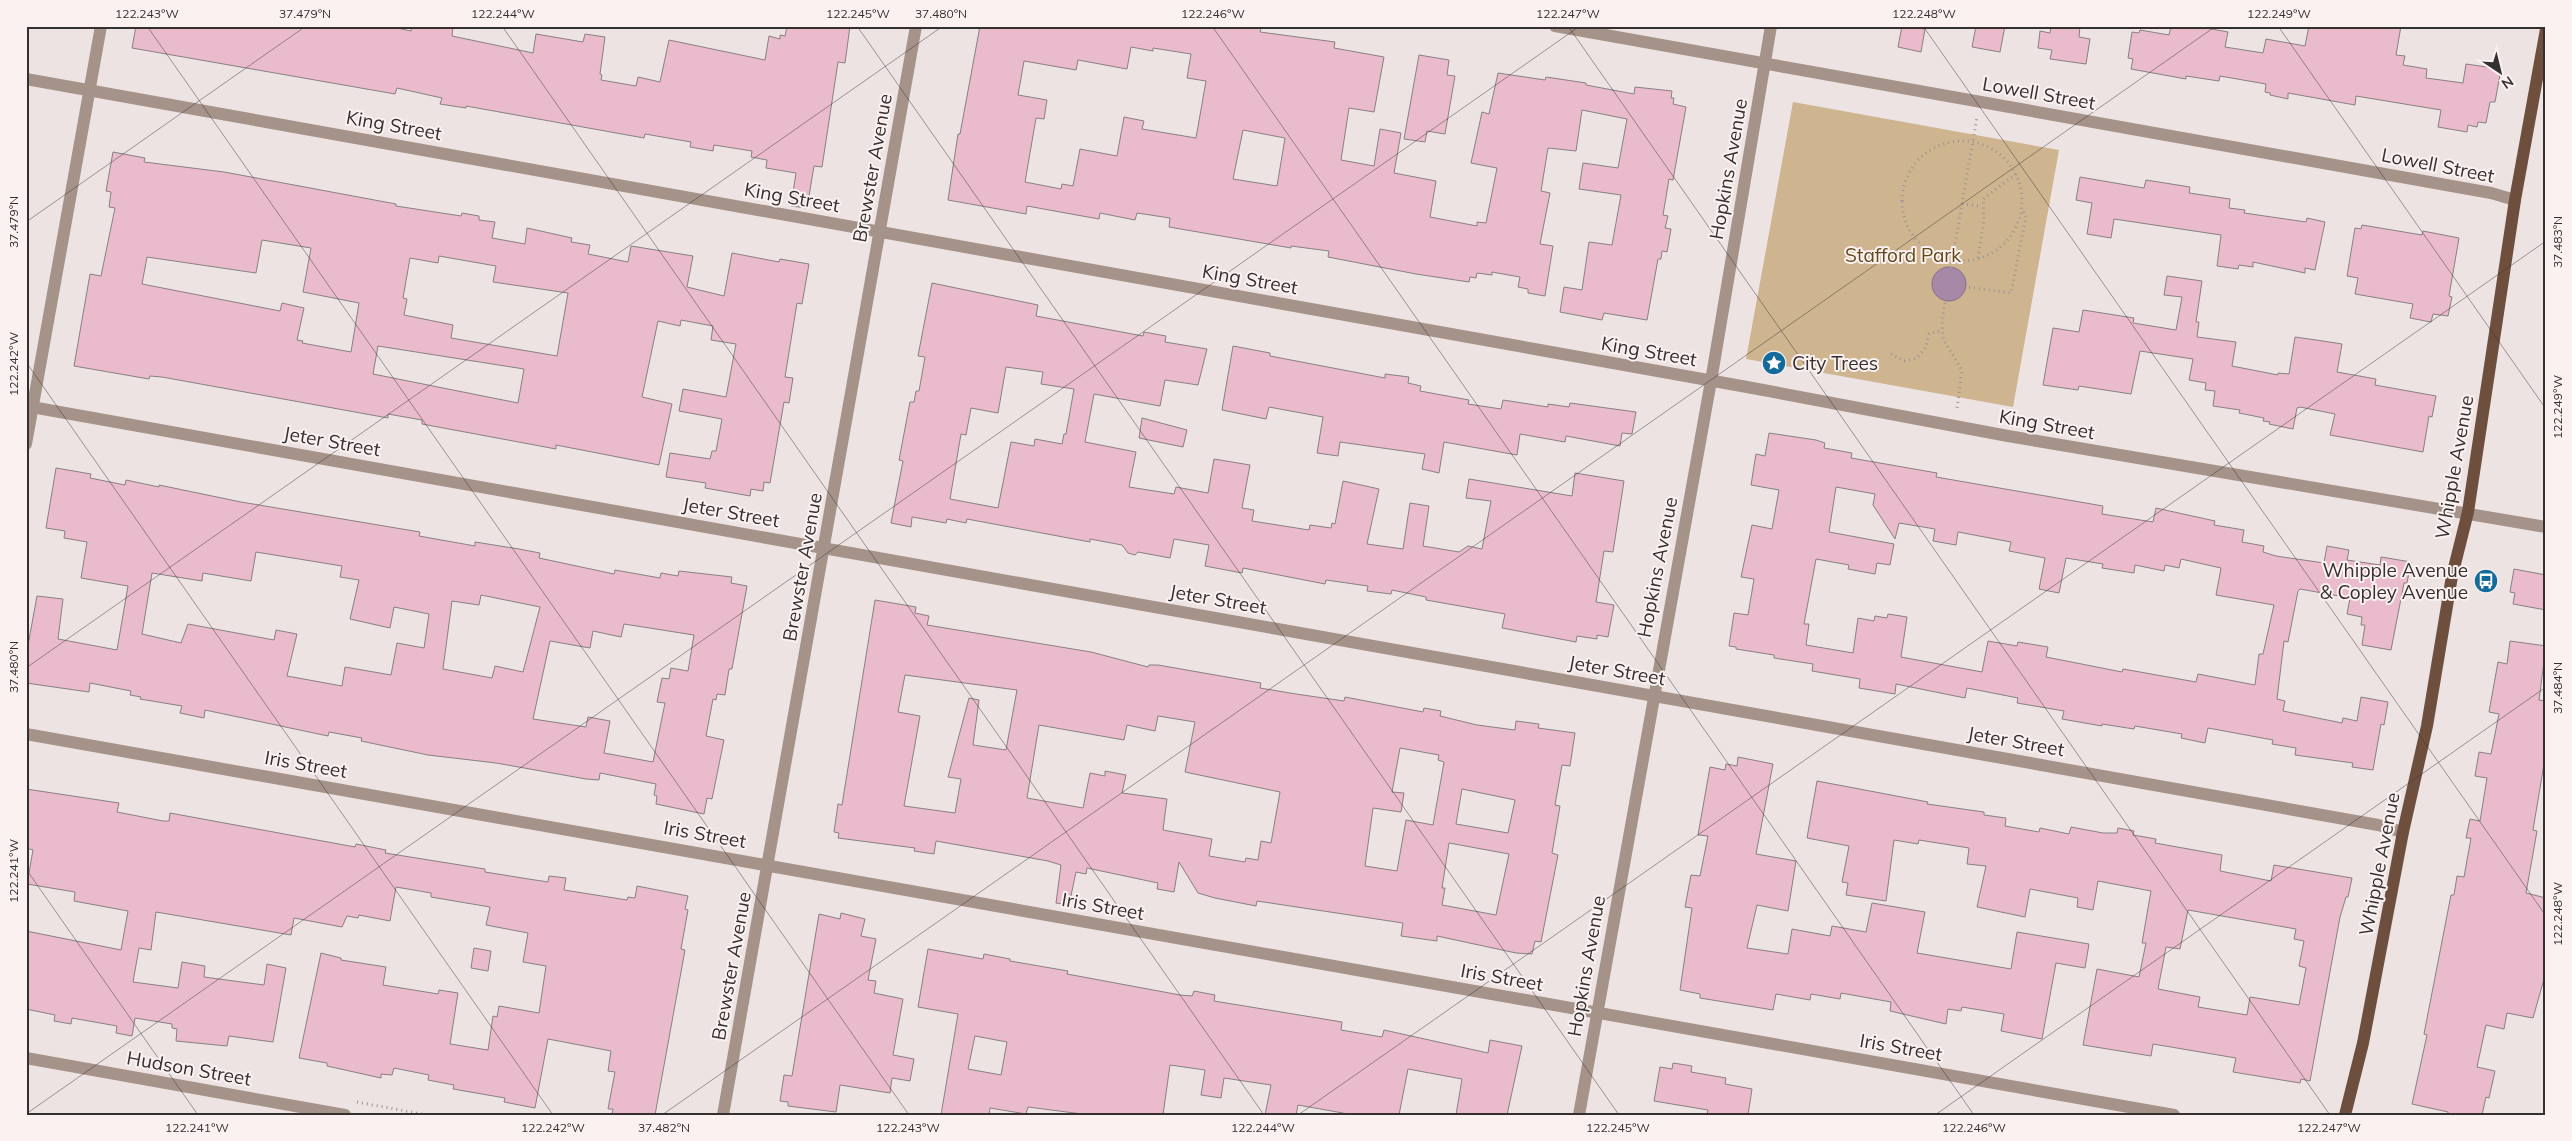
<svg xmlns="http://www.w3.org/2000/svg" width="2572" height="1141" font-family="Mulish,sans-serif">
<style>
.green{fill:#ceb58f}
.water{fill:#a888a9;stroke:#856e85}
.building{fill:#eabacd;stroke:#888083;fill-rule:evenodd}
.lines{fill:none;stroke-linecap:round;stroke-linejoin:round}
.path{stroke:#9c9494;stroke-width:3;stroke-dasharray:1 4;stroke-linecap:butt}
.minor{stroke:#a59288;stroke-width:12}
.major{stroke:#6e4e3c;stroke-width:12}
.ticks{fill:none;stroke:#343030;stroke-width:1;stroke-opacity:0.45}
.labels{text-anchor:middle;stroke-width:4;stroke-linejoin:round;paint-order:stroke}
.street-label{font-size:19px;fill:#343030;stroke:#faf1f0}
.park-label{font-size:19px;fill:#63481a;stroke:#faf1f0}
.poi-label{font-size:19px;fill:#343030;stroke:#faf1f0;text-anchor:start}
.neatline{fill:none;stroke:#343030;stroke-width:2}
.ticks-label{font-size:12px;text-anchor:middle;fill:#343030}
</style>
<rect width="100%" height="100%" fill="#ede3e3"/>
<path class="green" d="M1793,102L2059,150L2013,407L1746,359Z"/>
<path class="water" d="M1932 284a17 17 0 1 1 34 0a17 17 0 1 1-34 0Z"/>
<path class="building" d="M136,26H388L411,31L412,26H453L452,36L533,53L536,34L583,42L585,34L605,37L600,74L602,75L601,80L636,86L638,77L660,82L669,40L765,60L769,36L780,39V35L785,36L787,26H850L845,63L838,62L822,167L814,166L807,208L791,206L796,173L766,168L767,160L751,157L752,151L714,145L713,151L690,147L691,142L645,134L644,138L466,106V108L440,104L442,98L397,88L395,94L132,48Z
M980,26H1248L1261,28L1260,32L1335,42L1334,48L1384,57L1374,112L1349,108L1341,160L1374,166L1380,129L1401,133L1394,173L1436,181L1430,217L1477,226V222L1486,223L1497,168L1471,163L1482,112L1489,114L1498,73L1545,80L1546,77L1586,83V85L1634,94L1635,87L1672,91L1671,98H1674L1673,104L1686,107L1673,180L1669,179L1663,215L1668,216L1665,228L1671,229L1667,252L1662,251L1661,259H1658L1647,320L1604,313L1602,320L1560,312L1564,287L1582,290L1589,242L1612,245L1621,195L1579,189L1583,163L1618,168L1627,119L1582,110L1576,151L1548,148L1541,191L1550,193L1540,244L1553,246L1545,296L1528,293V289L1518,287L1520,277L1492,272V275L1477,273L1476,278L1470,277L1469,282L1416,274L1328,257L1329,251L1291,246V248L1169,227L1170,218L1137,213L1135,220L1100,213L1099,219L1027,206L1026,214L948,200L958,134H960ZM1131,47L1153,51V48L1191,54L1187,78L1206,81L1196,138L1142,129L1144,121L1124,117L1117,156L1080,149L1073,186L1062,184L1061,189L1025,182L1036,118L1044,119L1047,100L1018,95L1024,61L1076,70L1078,60L1127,69ZM1243,130L1285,138L1277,186L1233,179Z
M1902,26L1925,29L1921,52L1898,47Z
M1976,26H2005L2000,52L1972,47Z
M2051,26H2080L2079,37L2090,39L2086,64L2050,59L2052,50L2038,48L2040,31L2050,33Z
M2171,26H2195L2228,32L2225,47L2263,53L2266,39L2305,46L2309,26H2401L2396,55L2405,56L2403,65L2427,69L2426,78L2463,83L2466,64L2501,69L2495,102H2490L2486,123L2478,122L2477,127L2468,125L2467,132L2438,127L2441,110L2356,96L2355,105L2288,93V99L2270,95V93L2265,92L2266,84L2220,76L2219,81L2186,76V79L2131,69L2133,59L2128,58L2132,32L2139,33L2140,30L2169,35Z
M1419,55L1449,60L1447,75L1455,76L1445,134L1427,131L1425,142L1404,139Z
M113,152L145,158L144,162L224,172L396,204V206L461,216L462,213L479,216V220L495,222L492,238L525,244L527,228L572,238L571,242L590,245L588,254L628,262L631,246L693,256L687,287L724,296L732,253L779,262L780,259L809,264L802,304L797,303L785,377L793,378L789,403L784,402L770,483L764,482L763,491L751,489L750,496L705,488L706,483L666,477L670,453L710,459L712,451H716L722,419L679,411L683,389L726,397L736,344L711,340L713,326L681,320L680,326L658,321L642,397L672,404L659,465L556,445V449L422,424V420L388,414V418L162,377L150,376L149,379L74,366L90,274L101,276L115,208L109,207L111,192L106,191ZM262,240L311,248L303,292L359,303L351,352L302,343L303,341L297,340L304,308L282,303L280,311L142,284L147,257L256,273ZM439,256L496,266L493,282L568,293L557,356L451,338L453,325L404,315L407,299L403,298L410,258L438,263ZM378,346L524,369L518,403L373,374Z
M2080,177L2144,188L2146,180L2190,187L2189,193L2230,199L2229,208L2245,210L2244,213L2306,222L2307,218L2325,222L2315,270L2305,268V273L2253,262V267L2239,265L2238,269L2217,266L2221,235L2114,219L2111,238L2087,234L2092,203L2076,200Z
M2362,225L2422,235L2423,231L2459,238L2449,296L2452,297L2448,316L2433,314L2431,322L2410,318L2413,304L2355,294L2358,278L2347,276L2355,228L2361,229Z
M2167,276L2202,281L2196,322H2199L2197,337L2236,342L2232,366L2278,375V373L2289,374L2295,337L2323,341L2342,344L2337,372L2376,379L2375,385L2436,396L2432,417L2429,416L2423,452L2330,435L2335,414L2300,407L2297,408L2293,429L2269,424L2270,422L2263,421L2264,418L2239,413L2240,410L2213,406L2215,391L2205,390L2206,383L2189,380L2193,359L2140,351L2131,394L2079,386L2078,390L2043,385L2053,328L2079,332L2083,310L2134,318L2133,323L2176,330L2182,297L2164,295Z
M932,283L1038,305L1036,316L1143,336L1144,332L1166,336L1165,342L1207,349L1198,385L1165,380L1160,406L1094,394L1085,442L1136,452L1129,487L1174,494L1176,487L1208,493L1214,459L1250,465L1242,508L1254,510L1252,521L1309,530L1310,525L1331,528L1332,523L1335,524L1343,481L1379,489L1367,544L1403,549L1410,503L1429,506L1423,546L1459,552L1468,546L1482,549L1491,501L1466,498L1469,479L1572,496L1575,473L1624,481L1613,552L1604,551L1596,602L1614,605L1608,637L1597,635V639L1577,636L1576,642L1502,628L1505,614L1426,600V597L1392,590L1391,594L1367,591L1368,586L1326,580L1325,584L1243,568L1242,573L1205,566L1209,545L1174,539L1170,558L1138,552L1135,555L1128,553L1122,545L1090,539V542L967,519L966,523L947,519L946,523L912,517L911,527L891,523L903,461L899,460L910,402H914L916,391H919L925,357L918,356ZM1006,367L1043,372L1041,384L1074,389L1066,434H1064L1062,444L1035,439L1034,446L1011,442L998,508L950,499L961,434L966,435L971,408L998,413Z
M1233,346L1270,353V356L1385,378V374L1409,377L1408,383L1421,386L1420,391L1469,400L1468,404L1501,409L1503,400L1548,407V404L1569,407L1570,403L1636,412L1632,434L1622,433L1620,446L1566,436L1565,442L1520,434L1517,455L1444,442L1439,473L1422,469L1425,454L1340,442L1338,456L1317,453L1323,417L1269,407L1266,419L1222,410Z
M1142,418L1187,430L1183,447L1139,438Z
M1769,433L1816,440L1825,443L1824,448L1852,453L1851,458L1937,473L1936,477L2103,506L2102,514L2153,522L2156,508L2215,521L2214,525L2244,530L2242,542L2264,546L2263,552L2276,556L2324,563L2327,546L2349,550L2347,560L2380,565L2381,557L2411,562L2407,583H2404L2391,650L2362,645L2365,625H2361L2362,617L2347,614L2350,598L2300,589L2298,591L2288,642L2284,641L2277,699L2285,701L2283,711L2342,723L2343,718L2357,721L2361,697L2388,702L2384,725L2381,724L2373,770L2352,767L2353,763L2295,755L2296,748L2272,744L2273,740L2208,728L2205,743L2181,738L2182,734L2135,726L2134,729L2102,724V726L2062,719L2064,711L2017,703L2018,698L1967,688L1965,698L1896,684L1895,694L1859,688L1860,679L1812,671L1813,664L1774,658V655L1736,649V647L1729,646L1734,613L1748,615L1754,579L1741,577L1752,525L1772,529L1779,490L1751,485L1756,454L1765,456ZM1836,487L1875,494L1873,505L1895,539L1899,523L1935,529L1933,541L1956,545L1958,532L2011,542L2009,551L2045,558L2039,589L2059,593L2066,558L2103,564L2102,568L2134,573L2135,565L2164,571L2165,565L2179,568L2181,559L2221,568L2216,595L2274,605L2263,654H2259L2255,685L2198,674L2196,682L2123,669L2122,672L2046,657L2048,647L2018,642L2017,646L1988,641L1982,672L1901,657L1907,617L1888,614L1887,618L1875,616L1874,621L1858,618L1853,653L1806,645L1809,624H1804L1816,559L1849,565L1848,569L1875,574L1877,563L1890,565L1894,544L1829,532Z
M56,468L91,474L90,478L125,485L126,480L159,487V485L241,502L420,532L419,536L475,546V542L519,549L540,553L539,558L614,574L615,570L660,578L661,573L678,576L679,571L732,577L731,583L747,586L732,669H729L725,695L717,694L716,700L713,699L706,736L724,740L712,799L707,798L704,814L656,804L657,796L654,795L656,784L600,773L599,780L586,779L496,763L428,755L361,741L362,738L329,732L328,736L205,710L204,718L180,713L182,706L140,699L141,697L130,695L131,691L90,683L89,692L26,683V656L37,596L63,599L58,639L117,650L128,586L81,578L87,542L64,538L65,531L46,528ZM256,552L342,566L340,577L359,580L350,619L390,628L394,607L429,614L424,648L397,643L391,675L345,667L342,686L287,676L297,634L276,630L274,640L188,624L181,643L142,634L152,573L202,581L203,573L251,581ZM481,595L540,607L523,672L495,666L492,678L443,669L452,601L479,605ZM624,624L694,635L688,671L671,668L669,679L662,678L657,702L665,703L653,762L604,753L610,721L588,717L586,727L533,719L550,641L590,648L593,631L621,637Z
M2514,569L2546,575V610L2513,604L2515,593L2510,592Z
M875,600L916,607L915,613L929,616L927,625L1091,652L1148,667L1149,665H1158L1261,683L1260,688L1296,694L1344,701L1345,697L1423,712L1424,708L1441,711L1440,716L1477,725L1515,730L1516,721L1539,724L1538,728L1575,733L1570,766L1562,765L1555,805L1560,806L1552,853L1558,855L1541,942L1535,941L1532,954L1516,953L1437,936V941L1401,936L1403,923L1257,901L1256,906L1215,898L1198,893L1179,862L1174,892L1157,889L1158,883L1087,868L1086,874L1076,872L1069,905L1056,903L1061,865L1048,861L936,841L934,854L914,851L915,848L838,838L839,833L834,832L838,804L842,805ZM905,675L1017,690L1006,750L973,745L979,700L969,698L948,777L961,779L955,813L904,806L920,716L898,712ZM1158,716L1195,722L1185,772L1280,792L1271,843L1261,841L1258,860L1246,858L1245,862L1209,856L1212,839L1163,830L1167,799L1122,793L1126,775L1105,771V776L1090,773L1083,808L1027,798L1039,725L1124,740L1127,725L1155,731ZM1400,748L1439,755L1438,760L1444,762L1433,825L1406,820L1397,871L1365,866L1373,808L1401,812L1404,793L1392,792ZM1462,789L1515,800L1508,833L1456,824ZM1449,843L1509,854L1496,915L1442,905L1445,888H1442Z
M2510,641L2546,646L2539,700L2546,701V752L2533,830L2537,831L2526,893L2546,898V972L2533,1018L2507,1013L2504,1029L2486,1025L2477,1067L2495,1071L2489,1098L2486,1097L2482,1115H2448V1112L2412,1104L2427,1035L2424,1034L2451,895H2454L2457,876L2464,877L2471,838H2466L2470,819L2480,821L2487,778L2475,776L2479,752L2491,754L2499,714L2489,712L2498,662L2507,664Z
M1738,757L1773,764L1756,854L1796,861L1788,911L1757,905L1747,948L1788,954L1792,929L1830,936L1832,926L1866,932L1872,903L1925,912L1917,953L2011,969L2017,932L2089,944L2085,968L2056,963L2042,1039L2001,1031L2004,1014L1962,1007L1961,1011L1948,1009L1946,1024L1890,1011L1891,1002L1841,993L1840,999L1811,994L1810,1000L1776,994L1773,1010L1700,998V994L1680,990L1692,908L1685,907L1691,875L1700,876L1708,836L1698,835L1710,767L1725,770L1726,764L1737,766Z
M1817,781L1928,802L1927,804L1984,812V815L2006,818L2005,826L2039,832L2040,828L2069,834L2071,827L2103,833H2117L2118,828L2134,831L2133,835L2156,839L2155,843L2222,855L2220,871L2271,881L2274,865L2352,878L2348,897H2346L2340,917L2310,1081L2301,1079L2300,1083L2233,1072L2236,1058L2153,1044L2151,1056L2083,1045L2097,969L2139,977L2146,943H2142L2151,891L2098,881L2093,910L2077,907L2078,898L2030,889L2025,917L1977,907L1986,866L1967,864L1969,848L1919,840L1918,844L1894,840L1886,901L1846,895L1848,883L1842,882L1849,846L1807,838ZM2188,910L2296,929L2294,939L2304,941L2299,966L2306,968L2299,1005L2250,997L2247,1015L2198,1007L2200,997L2158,989L2166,947L2180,949Z
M26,789L119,803L117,812L163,821H169L170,813L355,847L356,844L386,850L385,853L485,869V872L516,877L548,882L549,876L566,878L564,890L627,900L628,897L635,898L637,886L688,896L685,909L688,910L681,949L685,950L655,1115H612L613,1109H608L615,1072L608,1071L611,1051L548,1039L535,1108L504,1102L505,1098L453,1089L454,1085L428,1080L429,1075L394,1068L392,1075L381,1074V1078L327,1066V1063L299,1058L321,953L341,958V960L386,967L383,985L438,994L439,990L458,993L450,1044L488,1050L493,1016L497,1017L499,1006L539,1013L546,966L523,962L528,933L486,925L490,907L431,897V893L396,887L390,921L359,915L358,918L347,916L342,927L294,918L291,935L156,912L151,950L139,948L133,982L178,988L182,962L205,966L204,977L264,985L267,964L286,968L273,1042L229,1036L227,1046L176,1041L177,1029L172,1028V1024L135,1018L132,1036L116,1033L117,1026L72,1018L71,1024L54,1021L55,1015L26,1009V931L121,950L128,911L74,901L75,892L27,884L33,850L26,848Z
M841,913L865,919L861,936L876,939L868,980L876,981L874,993L903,999L893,1055L914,1059L910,1081L892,1078L890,1093L840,1085L836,1112L788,1106V1102L780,1101L784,1075L792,1076L819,914L840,919Z
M474,948L491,951L488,971L471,968Z
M928,949L983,959L984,954L1010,959V961L1068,971L1067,974L1180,995L1192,996L1194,991L1215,995L1214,1001L1342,1022L1341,1030L1382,1037L1384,1030L1488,1053L1490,1040L1522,1046L1507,1115H1456L1462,1079L1408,1069L1399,1115H1354L1298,1105L1296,1115H1265L1271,1085L1224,1078L1221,1098L1201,1095L1205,1070L1170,1065L1163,1115H1090L1028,1107L1026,1114L990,1108L989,1115H941L958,1014L918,1007ZM975,1036L1007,1042L1001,1075L968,1069Z
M1673,1063L1692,1066L1691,1072L1726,1078L1725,1084L1752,1089L1748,1115H1707L1708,1110L1654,1101L1660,1067L1672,1069Z"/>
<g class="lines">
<path class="path" d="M1902 201a60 60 0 1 1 120 0a60 60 0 1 1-120 0Z
M1962,204L1981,206
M1978,258L1984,219L1983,199L2016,174
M1939 283a10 10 0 1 1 20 0a10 10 0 1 1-20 0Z
M1950,273L1977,117
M1959,286L2011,293L2026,217L2023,211
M1947,293L1942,319L1943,339L1962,370L1957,409
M1891,354L1904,361L1917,358L1926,347L1929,334L1942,330
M357,1102L427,1115"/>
<path class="minor" d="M1555,26L2491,193L2515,200
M26,79L1747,387L2008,436L2546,527
M26,406L2378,825L2403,832
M26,444L101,26
M26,734L2174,1115
M26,1058L345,1115
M723,1115L916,26
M1579,1115L1711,381L1771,26"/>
<path class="major" d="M2345,1115L2363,1043L2403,832L2427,726L2452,576L2468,512L2515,200L2546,29"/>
</g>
<path class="ticks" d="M147,26L909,1115M502,26L1264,1115M857,26L1619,1115M1212,26L1974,1115M1568,26L2330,1115M1923,26L2546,916M2278,26L2546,409M26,222L306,26M26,362L553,1115M26,668L943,26M26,869L198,1115M26,1114L1580,26M662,1115L2216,26M1298,1115L2546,241M1935,1115L2546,687"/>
<defs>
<g id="sight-disc" transform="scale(1.25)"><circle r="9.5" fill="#146a9a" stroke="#faf1f0"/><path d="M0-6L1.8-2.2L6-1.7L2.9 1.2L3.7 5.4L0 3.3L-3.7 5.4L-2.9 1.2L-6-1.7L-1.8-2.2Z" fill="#fff"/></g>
<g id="bus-disc" transform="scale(1.25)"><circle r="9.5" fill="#146a9a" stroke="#faf1f0"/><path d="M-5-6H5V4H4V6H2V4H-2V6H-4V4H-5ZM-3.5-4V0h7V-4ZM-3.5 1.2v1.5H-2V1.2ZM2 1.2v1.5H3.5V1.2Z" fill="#fff"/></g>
</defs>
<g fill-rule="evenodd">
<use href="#sight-disc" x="1774" y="363"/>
<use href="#bus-disc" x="2486" y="581"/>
</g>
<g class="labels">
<g class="street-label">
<text transform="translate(2039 93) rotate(10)" y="7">Lowell Street</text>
<text transform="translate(394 125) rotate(10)" y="7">King Street</text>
<text transform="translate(2438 165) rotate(11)" y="7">Lowell Street</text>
<text transform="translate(872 168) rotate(-80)" y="7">Brewster Avenue</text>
<text transform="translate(1728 169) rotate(-80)" y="7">Hopkins Avenue</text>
<text transform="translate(792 197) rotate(10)" y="7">King Street</text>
<text transform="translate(1250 279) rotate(10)" y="7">King Street</text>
<text transform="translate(1649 351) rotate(10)" y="7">King Street</text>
<text transform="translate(2047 424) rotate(10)" y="7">King Street</text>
<text transform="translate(332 441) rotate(10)" y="7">Jeter Street</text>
<text transform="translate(2454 467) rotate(-80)" y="7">Whipple Avenue</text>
<text transform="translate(731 512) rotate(10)" y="7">Jeter Street</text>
<text transform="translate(802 567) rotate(-80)" y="7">Brewster Avenue</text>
<text transform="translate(1657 567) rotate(-79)" y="7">Hopkins Avenue</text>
<text transform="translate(1218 599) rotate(10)" y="7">Jeter Street</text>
<text transform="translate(1617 670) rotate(10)" y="7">Jeter Street</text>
<text transform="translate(2016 741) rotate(10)" y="7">Jeter Street</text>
<text transform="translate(306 764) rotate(10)" y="7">Iris Street</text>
<text transform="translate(705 834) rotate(10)" y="7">Iris Street</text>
<text transform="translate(2379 864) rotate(-79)" y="7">Whipple Avenue</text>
<text transform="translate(1103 906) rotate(10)" y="7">Iris Street</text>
<text transform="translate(731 966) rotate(-80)" y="7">Brewster Avenue</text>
<text transform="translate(1586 966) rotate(-80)" y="7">Hopkins Avenue</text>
<text transform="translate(1502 977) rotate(10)" y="7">Iris Street</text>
<text transform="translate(1901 1047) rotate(10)" y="7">Iris Street</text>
<text transform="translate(189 1068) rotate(10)" y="7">Hudson Street</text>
</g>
<g class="park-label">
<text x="1903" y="262">Stafford Park</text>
</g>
<g class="poi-label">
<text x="1792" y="370">City Trees</text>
<text x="2468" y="577" text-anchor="end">Whipple Avenue<tspan x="2468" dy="22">&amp; Copley Avenue</tspan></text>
</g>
</g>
<rect width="2572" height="1141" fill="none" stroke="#faf1f0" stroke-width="55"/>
<g transform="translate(2500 72) rotate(145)" stroke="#faf1f0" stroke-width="4" paint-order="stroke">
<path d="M0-4L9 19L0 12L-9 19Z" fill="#343030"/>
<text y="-8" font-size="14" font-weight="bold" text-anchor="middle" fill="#343030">N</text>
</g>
<rect x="28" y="28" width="2516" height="1086" class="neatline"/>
<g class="ticks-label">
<text x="147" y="18">122.243°W</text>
<text x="305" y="18">37.479°N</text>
<text x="503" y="18">122.244°W</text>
<text x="858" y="18">122.245°W</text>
<text x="941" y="18">37.480°N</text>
<text x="1213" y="18">122.246°W</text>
<text x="1568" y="18">122.247°W</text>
<text x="1924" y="18">122.248°W</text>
<text x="2279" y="18">122.249°W</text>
<text transform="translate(14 222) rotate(-90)" y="4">37.479°N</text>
<text transform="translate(2558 242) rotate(-90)" y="4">37.483°N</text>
<text transform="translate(14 364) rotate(-90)" y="4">122.242°W</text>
<text transform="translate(2558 407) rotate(-90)" y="4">122.249°W</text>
<text transform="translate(14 667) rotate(-90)" y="4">37.480°N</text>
<text transform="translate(2558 688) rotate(-90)" y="4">37.484°N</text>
<text transform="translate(14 871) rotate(-90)" y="4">122.241°W</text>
<text transform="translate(2558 914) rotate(-90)" y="4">122.248°W</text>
<text x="197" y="1132">122.241°W</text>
<text x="553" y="1132">122.242°W</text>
<text x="664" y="1132">37.482°N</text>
<text x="908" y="1132">122.243°W</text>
<text x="1263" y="1132">122.244°W</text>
<text x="1618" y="1132">122.245°W</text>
<text x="1974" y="1132">122.246°W</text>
<text x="2329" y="1132">122.247°W</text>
</g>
</svg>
